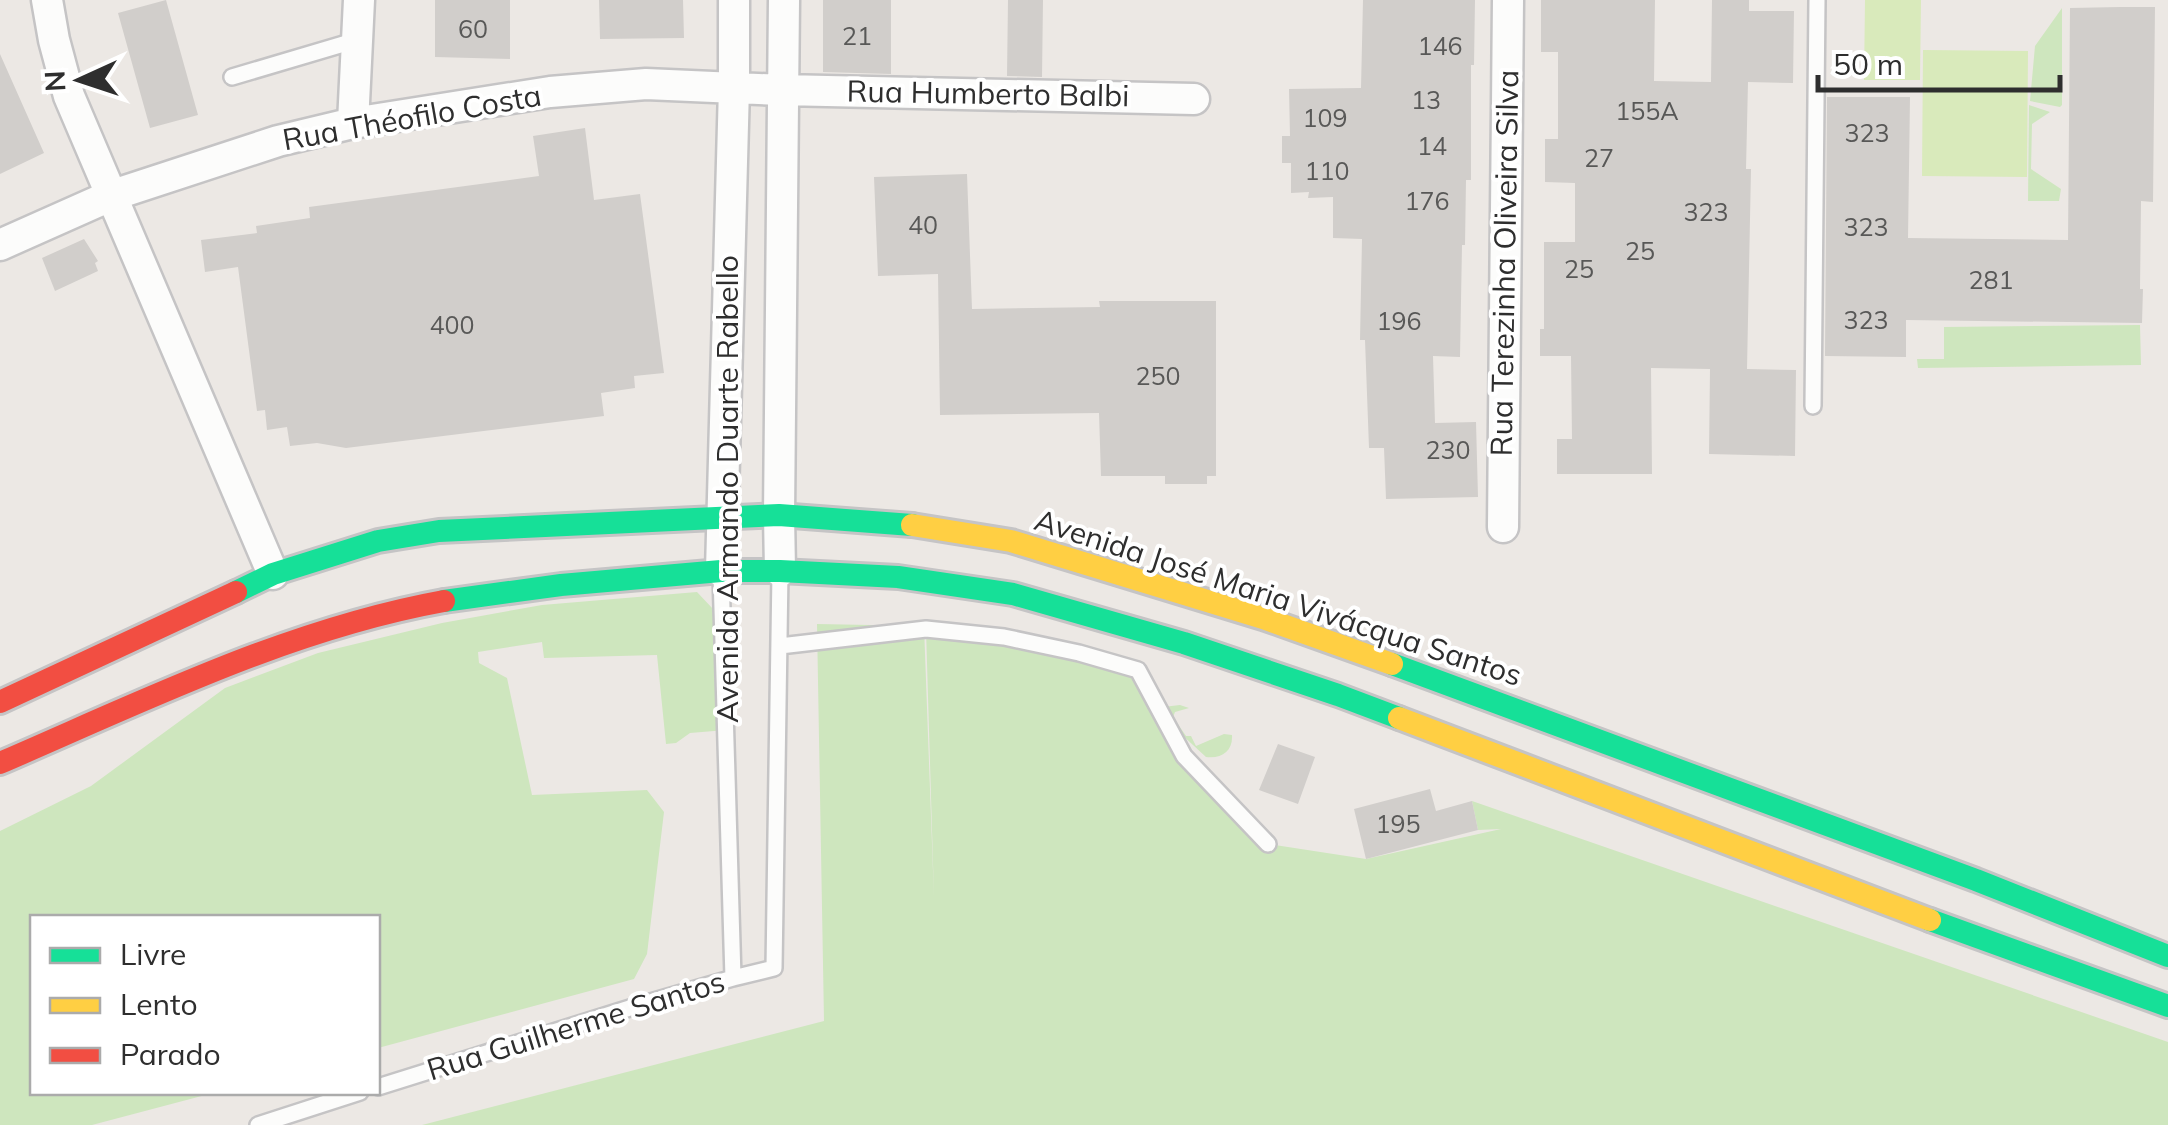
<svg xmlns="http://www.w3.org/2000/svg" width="2168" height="1125" font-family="Mulish,sans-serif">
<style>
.green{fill:#cee6be}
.pitch{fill:#d9eabb}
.building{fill:#d1cecb}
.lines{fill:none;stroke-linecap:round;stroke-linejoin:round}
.lane-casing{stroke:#c5c4c5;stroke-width:20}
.street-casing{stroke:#c5c4c5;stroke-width:35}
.fast-casing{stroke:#c5c4c5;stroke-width:28}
.slow-casing{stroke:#c5c4c5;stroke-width:28}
.jam-casing{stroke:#c5c4c5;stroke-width:28}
.lane{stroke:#fcfcfb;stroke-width:15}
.street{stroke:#fcfcfb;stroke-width:30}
.fast{stroke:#16e098;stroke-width:22}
.slow{stroke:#ffcf43;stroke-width:22}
.jam{stroke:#f24e42;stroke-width:22}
.labels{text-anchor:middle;stroke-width:8;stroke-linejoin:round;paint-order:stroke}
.number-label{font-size:25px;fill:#585857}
.street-label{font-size:30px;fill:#2e2e2e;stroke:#fff}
</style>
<rect width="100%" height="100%" fill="#ece8e4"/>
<path class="green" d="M2062,8V105L2060,107L2030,101L2035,46Z
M2029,105L2050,112L2032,124L2031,169L2061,189L2059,201H2028Z
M2140,325L2141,365L1918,368L1917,359H1944V327Z
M697,592L713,609L726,730L690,733L676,743L666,744L657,655L544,658L542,642L478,652L479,663L507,678L532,795L647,790L664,812L647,954L634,979L378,1048V918H32V1092L213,1093L92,1125H0V831L91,786L225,688L318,653L442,623L542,605Z
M817,624L924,626L934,898L926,629L1138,670L1163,707L1180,705L1189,708L1175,712L1173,717L1186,736H1191L1196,746L1224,734L1232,735C1233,751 1222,759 1206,757L1167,721L1184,756L1268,844L1366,859L1501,829L1478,830L1472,801L2168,1042V1125H422L824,1021Z"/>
<path class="pitch" d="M1865,0H1921L1920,80H1864Z
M1923,50L2028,51L2027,177L1922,176Z"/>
<path class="building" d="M166,0L198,115L150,128L118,13Z
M435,0H510V59L435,57Z
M599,0H683L684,38L600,39Z
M823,0H891V74L823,72Z
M1008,0H1043L1042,77L1007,76Z
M1363,0H1475L1474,65H1471V180H1466L1465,245H1462L1460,357L1433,356L1435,423L1476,422L1478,497L1386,499L1384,448H1369L1365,340H1360L1362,239L1333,238V197L1308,198L1309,192L1291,193V163H1282V136H1290L1289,89L1361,88Z
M1541,0H1655L1654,81L1711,82L1712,0H1749V11H1794L1793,83L1748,82L1746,169H1751L1747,369L1796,370L1795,456L1709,454L1710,369L1651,368L1652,474H1557V439H1572L1571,356H1540V329H1544V242H1575V183L1545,182V139H1558V52H1541Z
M2120,7H2155L2153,202L2141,201L2140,289H2143L2142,323L1906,320V357L1825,356L1827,97H1910L1908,238L2068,240L2070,8Z
M0,54L44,153L0,174Z
M585,128L594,200L640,194L664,373L634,376L635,388L601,393L604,416L346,448L317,443L290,446L287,427L267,430L265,410L257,411L238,267L205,272L201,240L257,233L256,226L310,218L309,207L539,176L533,136Z
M967,174L972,309L1100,307L1099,301H1216V476H1207V484H1165V476H1101L1099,413L940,415L938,274L878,276L874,177Z
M84,239L98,261L95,263L98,271L55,291L42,258Z
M1278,744L1315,757L1298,804L1259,790Z
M1430,789L1436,811L1472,801L1478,830L1366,859L1354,809Z"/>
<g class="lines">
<g class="lane-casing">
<path id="lane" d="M232,77L357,40
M1813,406L1817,0
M721,575L733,978
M780,646L926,629L1004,637L1079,653L1138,670L1184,756L1268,844
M378,1087L633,1007L733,978L774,968L780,572
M258,1125L360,1092"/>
</g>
<g class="street-casing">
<path id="street" d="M47,0L54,40L69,96L273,574
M353,123L359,0
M0,245L110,196L278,141L353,123L550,92L646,84L782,90L1194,99
M1503,527L1508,0
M721,571L734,87V0
M780,571L779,515L784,0"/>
</g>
<g class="fast-casing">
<path id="fast" d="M236,592L273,574L378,541L439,531L779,515L912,525
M444,601L561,585L721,571H780L898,577L1013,594L1184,643L1338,695L1399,718
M1392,664L1976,880L2168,956
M1930,920L2168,1006"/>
</g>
<g class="slow-casing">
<path id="slow" d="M912,525L1011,541L1263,618L1392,664
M1399,718L1930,920"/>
</g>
<g class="jam-casing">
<path id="jam" d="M0,702L236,592
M0,763C144,701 289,629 444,601"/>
</g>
<use href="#lane" class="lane"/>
<use href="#street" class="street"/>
<use href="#fast" class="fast"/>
<use href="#slow" class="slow"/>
<use href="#jam" class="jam"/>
</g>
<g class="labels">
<g class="number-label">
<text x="473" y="38">60</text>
<text x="857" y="45">21</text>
<text x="1440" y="55">146</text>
<text x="1426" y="109">13</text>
<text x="1647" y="120">155A</text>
<text x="1325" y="127">109</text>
<text x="1867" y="142">323</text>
<text x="1432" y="155">14</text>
<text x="1599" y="167">27</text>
<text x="1327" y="180">110</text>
<text x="1427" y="210">176</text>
<text x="1706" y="221">323</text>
<text x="923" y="234">40</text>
<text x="1866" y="236">323</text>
<text x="1640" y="260">25</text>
<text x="1579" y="278">25</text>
<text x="1991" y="289">281</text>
<text x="1866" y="329">323</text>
<text x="1399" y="330">196</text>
<text x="452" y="334">400</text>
<text x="1158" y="385">250</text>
<text x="1448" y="459">230</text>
<text x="1398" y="833">195</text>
</g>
<g class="street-label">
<text transform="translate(988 94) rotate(1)" y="10">Rua Humberto Balbi</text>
<text transform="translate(412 118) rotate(-10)" y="10">Rua Théofilo Costa</text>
<text transform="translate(1505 263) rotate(-89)" y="10">Rua Terezinha Oliveira Silva</text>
<text transform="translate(728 489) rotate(-90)" y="10">Avenida Armando Duarte Rabello</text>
<text transform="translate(1278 598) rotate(18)" y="10">Avenida José Maria Vivácqua Santos</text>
<text transform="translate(576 1026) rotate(-17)" y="10">Rua Guilherme Santos</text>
</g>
</g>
<rect x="30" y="915" width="350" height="180" fill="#ffffff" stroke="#ababab" stroke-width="2.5"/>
<rect x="50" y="948" width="50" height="15" fill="#16e098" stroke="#ababab" stroke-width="2.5"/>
<text x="120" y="965" font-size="30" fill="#2e2e2e">Livre</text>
<rect x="50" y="998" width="50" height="15" fill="#ffcf43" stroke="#ababab" stroke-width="2.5"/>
<text x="120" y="1015" font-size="30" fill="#2e2e2e">Lento</text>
<rect x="50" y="1048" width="50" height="15" fill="#f24e42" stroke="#ababab" stroke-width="2.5"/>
<text x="120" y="1065" font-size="30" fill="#2e2e2e">Parado</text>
<g transform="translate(80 80) rotate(267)" stroke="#ffffff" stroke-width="8" paint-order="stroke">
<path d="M0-8L18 38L0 25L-18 38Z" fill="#2e2e2e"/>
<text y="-15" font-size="28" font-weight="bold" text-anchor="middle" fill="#2e2e2e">N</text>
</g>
<path d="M1818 75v15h242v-15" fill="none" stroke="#2e2e2e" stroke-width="5"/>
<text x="1833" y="75" font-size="30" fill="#2e2e2e" stroke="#ffffff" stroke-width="8" paint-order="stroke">50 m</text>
</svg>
